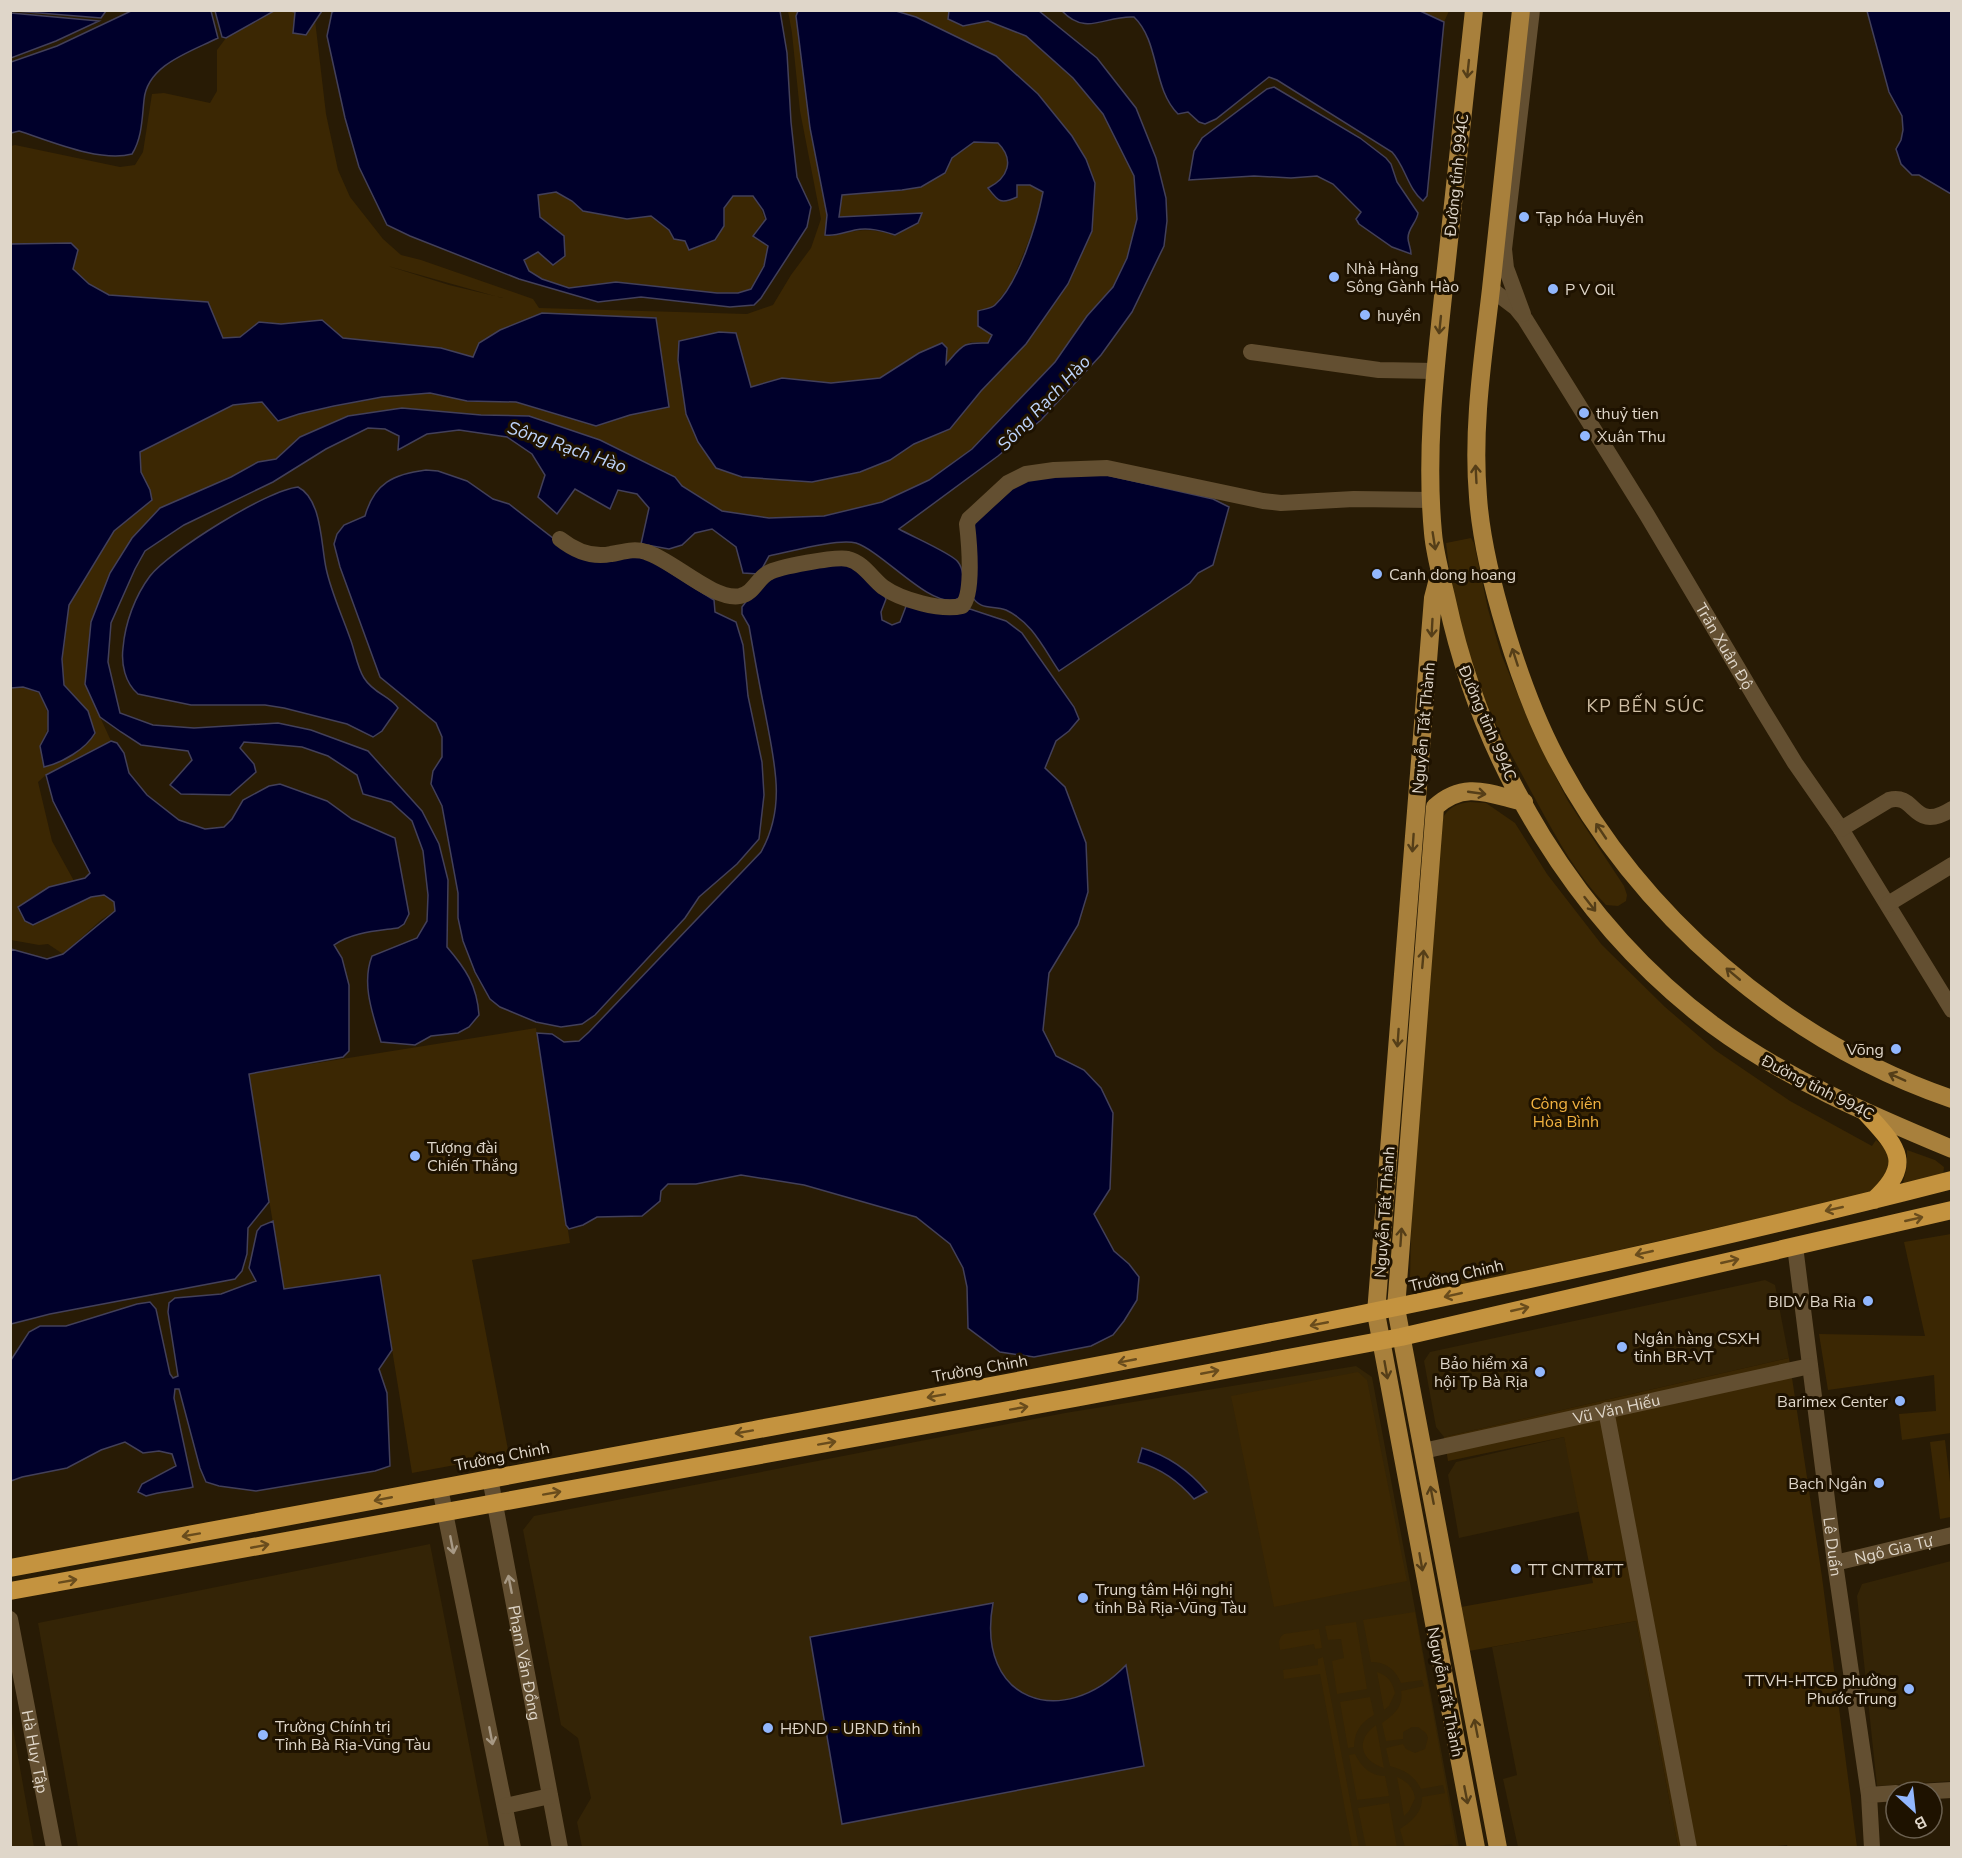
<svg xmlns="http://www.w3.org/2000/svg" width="1962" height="1858" font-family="'Nunito Sans',sans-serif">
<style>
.built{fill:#342406}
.green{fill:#3b2703;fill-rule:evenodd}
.water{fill:#00002b;stroke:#43405a;stroke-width:1.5;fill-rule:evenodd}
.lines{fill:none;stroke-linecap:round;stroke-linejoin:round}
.minor{stroke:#634f31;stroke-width:16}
.major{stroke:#a8803c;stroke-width:18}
.highway{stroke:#c4933f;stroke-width:18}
.oneway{stroke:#553e18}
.oneway2{stroke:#694c1c}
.oneway3{stroke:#a79985}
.poi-dot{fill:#92b7fd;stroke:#1e1200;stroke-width:2}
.labels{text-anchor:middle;stroke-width:6;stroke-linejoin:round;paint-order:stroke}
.street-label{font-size:16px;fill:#dfd6c9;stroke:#1e1200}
.poi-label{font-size:16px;fill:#dfd6c9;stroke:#1e1200;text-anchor:start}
.park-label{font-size:16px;fill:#f3b340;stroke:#1e1200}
.water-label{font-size:18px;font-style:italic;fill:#bdd3f9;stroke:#1e1200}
.neighbourhood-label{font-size:18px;letter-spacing:1.5px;fill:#d1c0a6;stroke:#1e1200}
</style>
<rect width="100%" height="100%" fill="#281b05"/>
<path class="built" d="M1765,1280L1775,1285L1789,1358L1444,1437L1436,1427L1424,1361L1430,1352Z
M1356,1366L1372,1377L1459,1847H582L577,1822L591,1798L578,1738L561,1725L523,1530L534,1516L1065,1413Z
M1564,1437L1582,1511L1459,1538L1448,1475L1456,1462Z
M430,1544L489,1847H78L38,1623Z
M1951,1561V1781L1877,1786L1857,1596L1862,1584Z
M1636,1621L1678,1847H1518L1503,1779L1517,1775L1492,1647Z
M10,1717H11L34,1847H11Z"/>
<path class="green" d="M274,11L295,12L293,33L306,35L315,20L326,114L338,170L350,197L383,239L401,255L421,260L533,299L539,308L747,314L773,305L791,275L811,248L821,219L800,111L792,33L788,11H798L796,16L810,128L831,236C856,230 869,227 895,235L918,223L921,213L839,217L842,195L902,190L921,187L945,173L952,158L975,142L998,143C1015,160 1008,178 988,188L1030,185L1043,191L1037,220L1011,284L994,306L992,335L988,343L971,342L946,365L919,353L880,378L831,383L782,378L751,387L746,372L678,360L890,460L914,444L950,429L981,391L1092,231L996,56L916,17L896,11H949L948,19L963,26L988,21L1026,36L1073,78L1103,114L1134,176L1137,219L1127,258L1113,287L1087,316L1055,362L972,449L929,480L882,502L824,516L769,518L722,511L682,486L675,477L600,440L529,416L481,415L402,408L348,416L300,437L276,459L258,462L231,477L132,538L85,684L111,741L46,775L38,782L52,841L74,881L49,887L33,925L91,897L103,895L114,902L115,911L101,920L63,954L48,944L39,945L11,940V688L23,687L39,693C50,714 52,724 40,746L88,711L64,685L62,659L69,605L114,531L152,500L150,490L141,472L140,452L233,405L262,402L278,421L299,414L382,397L430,393L467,401L516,402L596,426L629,415L669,406L656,318L473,357L441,348L343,338L322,320L281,324L259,322L240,337L222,339L141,298L109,295L89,284L73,269L78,250L71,243L11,244V146L15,145L120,167L135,165L143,152L152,94L164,93L210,103L217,91V50L226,38ZM388,266L502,298H503L449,285Z
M1418,11H1449L1444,22Z
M556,192L572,201L583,211L627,219L651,215L669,230L674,239L724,226V208L733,196H753C775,227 772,259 751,289L738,293H717L616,282L569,288L542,279L529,271L524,260L564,236L540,217L538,195Z
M1471,538L1474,543L1488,609L1501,654L1534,734L1568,801L1624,886L1627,895L1626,901L1618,906L1606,905C1578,877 1557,839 1538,804C1512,756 1484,706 1468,655C1457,621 1450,578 1446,543Z
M1470,802L1486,803L1515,823L1547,874L1602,945L1665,1007L1715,1050L1790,1101L1872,1146L1876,1140L1891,1153V1181L1864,1195L1436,1291L1417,1290L1412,1286L1410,1277L1412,1200L1442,819C1449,807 1456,804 1470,802Z
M536,1028L570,1243L472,1260L509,1455L412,1473L380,1275L284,1289L248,1074Z
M1907,1150L1935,1160L1944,1167L1943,1176L1902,1187L1907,1166Z
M1951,1234V1433L1902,1440L1899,1414L1936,1411L1934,1375L1828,1390L1819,1334L1925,1336L1904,1242Z
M1789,1358L1822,1577L1857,1847L1788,1848L1787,1845L1762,1848L1678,1847L1636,1621L1469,1651L1461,1607L1593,1583L1564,1437L1448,1461L1444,1437Z
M1358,1372L1367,1380L1407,1581L1274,1607L1231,1396Z
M1945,1440L1951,1490V1517L1940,1519L1930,1442Z
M1415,1612L1457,1847H1453L1452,1844L1433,1847H1405L1400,1829C1411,1822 1423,1812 1422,1797L1445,1793L1443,1785L1421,1789C1414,1775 1404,1770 1390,1766L1386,1748L1403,1744L1406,1749L1415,1753L1425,1749L1428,1738L1426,1733L1418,1727H1412L1403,1732V1739L1386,1741L1382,1723C1394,1715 1404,1706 1401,1691L1424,1686L1422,1680L1401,1683C1395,1669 1386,1662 1371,1662L1363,1620Z
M1356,1622L1367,1689L1337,1694L1332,1661L1344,1658L1341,1639L1328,1640L1325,1626Z
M1319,1629L1322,1648L1315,1649L1314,1644L1280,1650C1279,1643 1278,1638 1284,1634Z
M1323,1657L1359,1847H1352L1320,1674L1284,1679L1283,1670L1318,1665V1659Z
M1377,1672C1388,1676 1392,1681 1395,1693L1389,1706L1384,1710Z
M1370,1697L1374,1715C1360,1723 1355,1731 1354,1747L1348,1748L1340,1702Z
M1376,1725L1384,1768C1360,1760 1355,1740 1376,1725Z
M1355,1754C1361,1766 1370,1776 1385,1776L1389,1796L1357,1800L1349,1755Z
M1397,1777C1408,1782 1413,1787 1415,1798L1409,1811L1404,1816Z
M1389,1803L1397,1847H1366L1358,1808Z"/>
<path class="water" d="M1418,10L1444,22L1427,196L1423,201C1408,189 1405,166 1392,152L1277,80L1269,77L1216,119L1205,124L1199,122L1188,112L1178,114C1152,88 1160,42 1134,17C1105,15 1087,37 1062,11Z
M15,11H106L101,18Z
M131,11H211L218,38C190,52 147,65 144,100C142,119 142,138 132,154C101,163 50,141 19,131L11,133V62L57,46Z
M215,11V10L274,11L226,38L222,37Z
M291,11L322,10V11L306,35L293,33L295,12Z
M334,11H780L787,53L791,122L797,177L811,207L807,227L761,298L754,305L730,307L641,297L598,302L519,279L410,236L387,225L359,167L345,118L327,36L332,12ZM556,192L572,201L583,211L627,219L651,216L669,230L674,239L685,241L689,250L715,240L724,226V208L733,196H753L763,210L766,219L753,236L768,246L764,266L751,289L738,293H717L616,282L569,288L542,279L529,271L524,260L538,252L553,265L565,256L564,236L540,217L538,195Z
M798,11H896L916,17L996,56L1038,94L1072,136L1086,159L1095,183L1092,231L1068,284L1026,344L981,391L950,429L914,444L890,460L860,472L812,482L742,477L716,468L698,442L686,414L678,360L679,341L719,332L736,333L751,387L782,378L831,383L880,378L919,353L942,343L947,348L946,364C963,345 962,342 988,343L992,335L978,326V311C983,309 991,309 995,305C1019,283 1037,223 1043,192L1030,185H1017V197C1000,205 998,201 988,188C1008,178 1015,160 998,143L974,142L952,158L945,173L921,187L902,190L842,195L839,217L922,213L918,223L895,235C882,231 869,227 855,230C845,232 835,237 825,235L827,215L810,128L796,16Z
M949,11H1039L1097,58L1136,108L1156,158L1166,198L1167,221L1164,246L1132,312L1101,355L1041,420L998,456L899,529C911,536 953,554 958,562C965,571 963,584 963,595C960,597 958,599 955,600C928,606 883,552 856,543C838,538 789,552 769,556L759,574L743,573L736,547L712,529L695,533L682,545L669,549L641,544L649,508L637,494L618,490L610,509L575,489L557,514L538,497L545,475L532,454L507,437L459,430L427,434L398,450L399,436L385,429L368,428L326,449L273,482L184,525L145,551L135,569L111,623L108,662L120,713L153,725L194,728L278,723L311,730L368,751L422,811L439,844L448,880L447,947C465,968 477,985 479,1015L469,1027L458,1033L431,1036L415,1045L381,1042C373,1015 361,984 372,956L417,938L427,921L428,895L423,851L412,821L391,802L363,794L357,775L328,756L302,747L244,742L240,748L254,764L256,772L230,795L181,794L170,785L192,760L188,751L141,745L121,732L100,717L85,684L91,622L110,573L132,538L160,508L231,477L258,462L276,459L300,437L348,416L402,408L481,415L529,416L600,440L675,477L682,486L722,511L769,518L824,516L882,502L929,480L972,449L1055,362L1087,316L1113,287L1127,258L1137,219L1134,176L1103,114L1073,78L1026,36L988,21L963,26L948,19Z
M1867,11H1951V194L1919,175H1912L1901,164L1896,149L1901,140L1903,130L1902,116L1889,92Z
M11,13L99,21L56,41L11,58Z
M1274,87L1360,138L1386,158L1391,164L1397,182L1418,213C1417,222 1408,228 1408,238C1408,243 1411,248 1411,254L1392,247L1359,224L1356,219L1361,212L1333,184L1317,176L1291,178L1254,176L1189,180L1194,151L1202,138L1267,89Z
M71,243L78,250L73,269L89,284L109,295L208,302L223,338L240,337L259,322L281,324L322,320L343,338L441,348L473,357L479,343L500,330L542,313L656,318L669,407L630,415L596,426L516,402L467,401L430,393L382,397L334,406L299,414L278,421L262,402L233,405L140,452L141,472L150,490L152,500L114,531L69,605L62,659L64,685L88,711L95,733C86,749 62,763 44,767L40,746L48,731V711L39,692L23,687L11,688V244Z
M426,470L438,471L467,481L493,499L509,504L562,545L641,554L714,600L715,612L736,622L743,645L748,696L762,762L764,795L759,839L737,864L699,897L685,918L595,1015L582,1024L561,1027L536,1022L500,1007L490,999L475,972L463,941L458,918V893L442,806L431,784L433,771L442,757V737L436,723L380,677L340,567L334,544L337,534L344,525L365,516C374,483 394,474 426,470Z
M1098,473L1213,499L1229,507L1213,565L1198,573L1190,583L1059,671C1044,649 1032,622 1006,610C993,605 980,611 972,596L974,523L1024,478Z
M298,487C322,499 321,545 326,568C331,592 342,615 350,638C355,651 357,667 364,678C374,694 390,696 398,708L382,731L373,737L347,724L284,708L265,705H191L138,694C125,683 121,664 123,648C125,623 135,596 150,576C170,551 267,490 298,487Z
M845,562L883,591L886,599L881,612L882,620L892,625L900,622L908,601L953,611L970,609L1006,621L1022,633L1074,707L1079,719L1069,731L1056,741L1045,768L1065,787L1086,843L1088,892L1078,925L1049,973L1043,1030L1056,1056L1084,1070L1101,1088L1113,1113L1110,1189L1094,1214L1114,1251L1129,1264L1139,1277L1137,1300L1124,1321L1113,1335L1091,1346L1034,1357L1000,1352L968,1328L967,1287L963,1268L950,1244L916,1217L804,1185L741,1175L696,1184H668L661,1191L660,1201L642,1216L597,1217L583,1225L569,1229L566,1225L537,1033L552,1034L564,1042L579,1041L589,1032L761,852C787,806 774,761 765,712C759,683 754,655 749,626L742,614V607L751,595L777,572Z
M111,741L117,743L124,753L129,773L147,795L179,820L205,829L224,827L232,819L243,800L269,786L280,784L327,801L352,819L395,838L409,914L404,924L398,928C377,931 352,932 334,945L342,958L349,985V1051L343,1057L249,1074L269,1202L248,1228L247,1254L242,1271L235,1279L50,1314L11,1324V949L47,959L63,954L115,911L114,902L104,895L91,897L33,925L25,921L18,907L49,887L85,878L90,873L53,801L46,775Z
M273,1221L284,1289L380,1275L392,1350L379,1369L387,1393L390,1466L375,1471L256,1491L219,1486L206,1482L200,1468L179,1389H175L174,1398L193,1487C177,1491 161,1491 146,1496L138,1492L142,1484L176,1466L172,1454L159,1451L143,1453L125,1442L101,1450L67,1468L22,1477L11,1481V1360L29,1332L40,1326H66L137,1304L150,1302L156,1309L170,1374L173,1378L178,1376L168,1312L169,1303L175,1298L221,1294L256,1281L249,1268L257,1231L261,1226Z
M1142,1448C1169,1456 1189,1470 1207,1492L1194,1499C1178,1481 1162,1469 1138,1462Z
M993,1603C975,1701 1062,1732 1126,1665L1144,1766L842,1824L810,1637Z"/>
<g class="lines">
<g class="minor">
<path id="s1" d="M1491,289L1516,308L1525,319L1647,515L1762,709L1795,763L1841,829L1952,1010"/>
<path d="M1523,314L1506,268L1504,249L1532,10"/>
<path d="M1251,352L1379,370L1435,371"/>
<path d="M560,539C574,550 592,558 611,554C623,552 634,548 646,552C673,560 713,601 740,596C754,593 757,579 768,573C777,567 837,556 848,559C862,562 872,578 883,587C901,600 941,611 962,606C974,594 969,541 967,524L969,519L1008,483L1026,474L1054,470L1107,468L1263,501L1281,503L1354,499L1431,500"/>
<path d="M1841,829L1889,800C1917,792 1912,834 1952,809"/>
<path d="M1888,904L1952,865"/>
<path id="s2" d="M1795,1246L1835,1563L1869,1795L1872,1848"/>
<path d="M1606,1410L1689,1848"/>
<path id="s3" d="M1423,1451L1810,1366"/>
<path id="s4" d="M490,1478L560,1848"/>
<path d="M440,1488L513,1848"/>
<path id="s5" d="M1835,1563L1952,1535"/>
<path id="s6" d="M10,1619L54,1848"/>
<path d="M1917,1792L1952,1790"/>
<path d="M1869,1795L1896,1793"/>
<path d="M505,1806L550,1796"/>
</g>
<path class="major" d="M1474,10C1464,100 1454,189 1445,278C1436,363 1425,448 1433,533C1435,556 1442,579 1447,601C1482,765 1578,924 1713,1025C1786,1079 1868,1114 1952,1149
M1521,10C1511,103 1501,196 1491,289C1483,358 1472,427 1478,497C1481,542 1493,588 1506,631C1519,674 1535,718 1556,758C1638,914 1785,1042 1952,1099
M1439,575L1433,598L1376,1313L1476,1848
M1498,1848L1396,1308L1435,807C1465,780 1489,794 1524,802"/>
<path class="highway" d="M1866,1113C1896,1146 1915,1163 1874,1200
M10,1568C258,1523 506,1475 754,1430C1155,1356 1556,1282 1952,1180
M10,1591L1075,1398L1401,1337L1952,1210"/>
</g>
<defs><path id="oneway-shaft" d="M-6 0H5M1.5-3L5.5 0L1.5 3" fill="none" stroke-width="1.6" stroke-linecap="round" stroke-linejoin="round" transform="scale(1.5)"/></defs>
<g class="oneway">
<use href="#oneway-shaft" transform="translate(1468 69) rotate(96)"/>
<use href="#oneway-shaft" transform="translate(1440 325) rotate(96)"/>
<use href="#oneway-shaft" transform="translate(1476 474) rotate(-93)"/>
<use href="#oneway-shaft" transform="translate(1434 541) rotate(81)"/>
<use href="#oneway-shaft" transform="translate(1432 628) rotate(93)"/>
<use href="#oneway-shaft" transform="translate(1515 657) rotate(-108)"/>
<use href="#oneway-shaft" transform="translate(1477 793) rotate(8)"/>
<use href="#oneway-shaft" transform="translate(1601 831) rotate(-124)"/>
<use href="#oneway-shaft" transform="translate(1413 843) rotate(94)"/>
<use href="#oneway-shaft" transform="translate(1590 904) rotate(52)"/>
<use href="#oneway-shaft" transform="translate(1423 959) rotate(-85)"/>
<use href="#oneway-shaft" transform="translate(1733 974) rotate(-140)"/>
<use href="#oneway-shaft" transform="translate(1398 1038) rotate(94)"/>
<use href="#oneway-shaft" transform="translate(1897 1077) rotate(-156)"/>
<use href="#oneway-shaft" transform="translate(1401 1237) rotate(-86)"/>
<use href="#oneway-shaft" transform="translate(1386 1370) rotate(80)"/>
<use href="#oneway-shaft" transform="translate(1432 1495) rotate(-101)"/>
<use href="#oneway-shaft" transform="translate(1421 1562) rotate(80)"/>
<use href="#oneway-shaft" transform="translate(1476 1728) rotate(-101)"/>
<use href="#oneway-shaft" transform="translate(1466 1795) rotate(79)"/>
</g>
<g class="oneway2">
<use href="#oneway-shaft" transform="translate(1834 1209) rotate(167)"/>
<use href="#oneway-shaft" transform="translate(1914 1219) rotate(-13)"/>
<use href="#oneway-shaft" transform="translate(1644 1253) rotate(167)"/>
<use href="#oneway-shaft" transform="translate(1730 1261) rotate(-13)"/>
<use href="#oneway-shaft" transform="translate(1453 1295) rotate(167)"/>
<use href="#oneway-shaft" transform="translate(1520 1309) rotate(-13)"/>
<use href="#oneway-shaft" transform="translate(1319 1324) rotate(169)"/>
<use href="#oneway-shaft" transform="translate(1127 1361) rotate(169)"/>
<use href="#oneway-shaft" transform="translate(1210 1372) rotate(-11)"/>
<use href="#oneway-shaft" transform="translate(936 1396) rotate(170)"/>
<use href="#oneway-shaft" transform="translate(1019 1408) rotate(-10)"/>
<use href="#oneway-shaft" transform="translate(744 1432) rotate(170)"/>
<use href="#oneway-shaft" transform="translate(827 1443) rotate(-10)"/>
<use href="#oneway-shaft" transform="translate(552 1493) rotate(-10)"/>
<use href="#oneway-shaft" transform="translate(383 1499) rotate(169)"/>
<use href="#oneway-shaft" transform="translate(191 1535) rotate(170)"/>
<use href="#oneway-shaft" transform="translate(260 1546) rotate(-11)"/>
<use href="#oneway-shaft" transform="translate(68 1581) rotate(-10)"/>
</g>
<g class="oneway3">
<use href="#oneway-shaft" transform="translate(452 1545) rotate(79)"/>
<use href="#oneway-shaft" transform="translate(510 1584) rotate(-101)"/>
<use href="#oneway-shaft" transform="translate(491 1736) rotate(79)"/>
</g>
<g class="poi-dot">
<circle cx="1524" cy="217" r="6"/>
<circle cx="1334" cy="277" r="6"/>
<circle cx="1553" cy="289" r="6"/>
<circle cx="1365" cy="315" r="6"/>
<circle cx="1584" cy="413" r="6"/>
<circle cx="1585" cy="436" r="6"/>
<circle cx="1377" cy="574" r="6"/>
<circle cx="1896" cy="1049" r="6"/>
<circle cx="415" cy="1156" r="6"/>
<circle cx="1868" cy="1301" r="6"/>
<circle cx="1622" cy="1347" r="6"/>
<circle cx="1540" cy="1372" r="6"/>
<circle cx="1900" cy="1401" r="6"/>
<circle cx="1879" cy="1483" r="6"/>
<circle cx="1516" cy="1569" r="6"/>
<circle cx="1083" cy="1598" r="6"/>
<circle cx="1909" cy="1689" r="6"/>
<circle cx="768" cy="1728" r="6"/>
<circle cx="263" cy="1735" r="6"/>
</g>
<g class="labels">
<g class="street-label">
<text transform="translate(1456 175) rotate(-84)" y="6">Đường tỉnh 994C</text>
<text dy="6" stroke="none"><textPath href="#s1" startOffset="429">Trần Xuân Độ</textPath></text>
<text transform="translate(1488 723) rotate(67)" y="6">Đường tỉnh 994C</text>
<text transform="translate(1423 728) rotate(-85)" y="6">Nguyễn Tất Thành</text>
<text transform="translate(1818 1087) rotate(27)" y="6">Đường tỉnh 994C</text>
<text transform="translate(1384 1212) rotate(-86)" y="6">Nguyễn Tất Thành</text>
<text transform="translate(1456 1275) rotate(-13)" y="6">Trường Chinh</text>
<text transform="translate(980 1368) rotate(-10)" y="6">Trường Chinh</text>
<text dy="6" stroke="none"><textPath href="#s3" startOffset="198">Vũ Văn Hiếu</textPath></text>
<text transform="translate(502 1456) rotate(-11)" y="6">Trường Chinh</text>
<text dy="6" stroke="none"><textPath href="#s2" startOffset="303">Lê Duẩn</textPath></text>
<text dy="6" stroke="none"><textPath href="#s5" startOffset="60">Ngô Gia Tự</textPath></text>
<text dy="6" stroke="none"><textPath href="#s4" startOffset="188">Phạm Văn Đồng</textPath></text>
<text transform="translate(1446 1692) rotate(79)" y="6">Nguyễn Tất Thành</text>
<text dy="6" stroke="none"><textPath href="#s6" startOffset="135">Hà Huy Tập</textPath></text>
</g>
<g class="poi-label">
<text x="1536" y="223">Tạp hóa Huyền</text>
<text x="1346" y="274">Nhà Hàng<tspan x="1346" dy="18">Sông Gành Hào</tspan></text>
<text x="1565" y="295">P V Oil</text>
<text x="1377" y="321">huyền</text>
<text x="1596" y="419">thuỷ tien</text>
<text x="1597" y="442">Xuân Thu</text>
<text x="1389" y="580">Canh dong hoang</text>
<text x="1884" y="1055" text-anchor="end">Võng</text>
<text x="427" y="1153">Tượng đài<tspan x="427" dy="18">Chiến Thắng</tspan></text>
<text x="1856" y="1307" text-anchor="end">BIDV Ba Ria</text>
<text x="1634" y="1344">Ngân hàng CSXH<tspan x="1634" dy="18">tỉnh BR-VT</tspan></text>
<text x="1528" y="1369" text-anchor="end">Bảo hiểm xã<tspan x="1528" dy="18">hội Tp Bà Rịa</tspan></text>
<text x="1888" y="1407" text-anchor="end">Barimex Center</text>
<text x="1867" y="1489" text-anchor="end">Bạch Ngân</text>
<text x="1528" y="1575">TT CNTT&amp;TT</text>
<text x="1095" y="1595">Trung tâm Hội nghị<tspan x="1095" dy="18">tỉnh Bà Rịa-Vũng Tàu</tspan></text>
<text x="1897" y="1686" text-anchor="end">TTVH-HTCĐ phường<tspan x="1897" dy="18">Phước Trung</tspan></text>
<text x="275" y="1732">Trường Chính trị<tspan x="275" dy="18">Tỉnh Bà Rịa-Vũng Tàu</tspan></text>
<text x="780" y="1734">HĐND - UBND tỉnh</text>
</g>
<g class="park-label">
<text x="1566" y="1109">Công viên<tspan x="1566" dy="18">Hòa Bình</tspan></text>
</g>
<g class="water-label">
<text transform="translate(1044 403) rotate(-46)" y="6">Sông Rạch Hào</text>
<text transform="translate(567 447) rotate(19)" y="6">Sông Rạch Hào</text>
</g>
<g class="neighbourhood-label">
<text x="1646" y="712">KP BẾN SÚC</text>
</g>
</g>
<rect width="1962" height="1858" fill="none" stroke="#dfd6c9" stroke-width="24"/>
<g transform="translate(1914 1810) rotate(153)"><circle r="28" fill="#1e1200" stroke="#6b6050" stroke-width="1.5"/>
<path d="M0-4.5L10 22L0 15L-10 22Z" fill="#92b7fd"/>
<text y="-9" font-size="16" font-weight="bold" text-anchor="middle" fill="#dfd6c9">B</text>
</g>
</svg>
